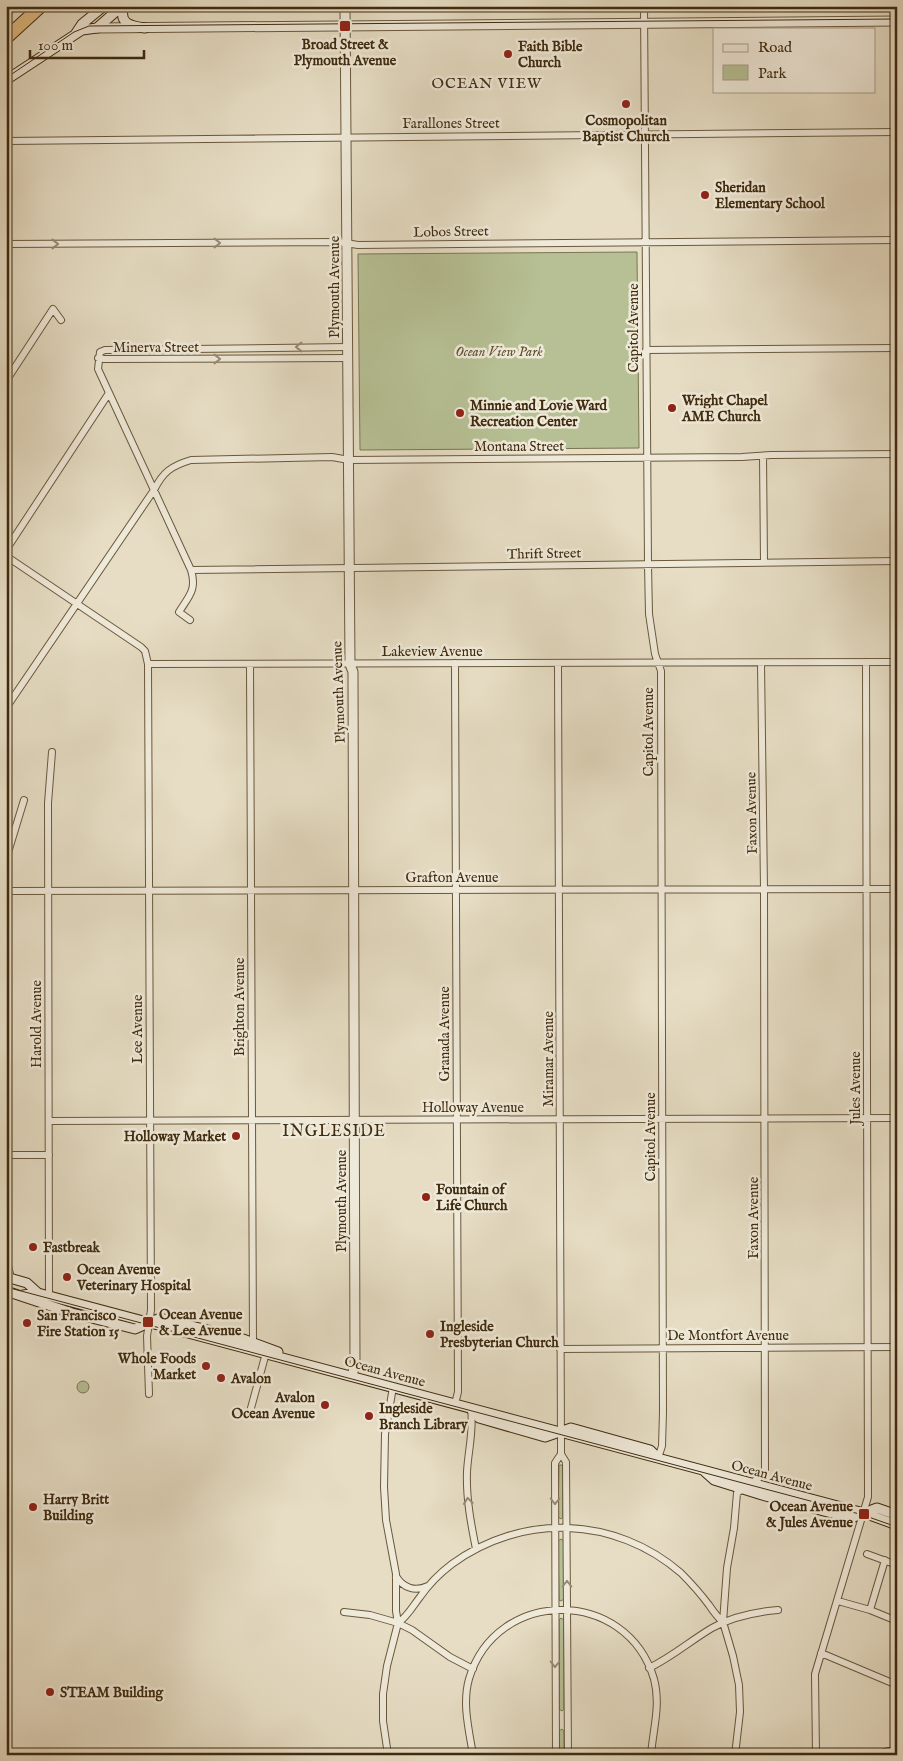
<svg xmlns="http://www.w3.org/2000/svg" width="903" height="1761" font-family="'IM FELL English',serif">
<style>
.green{fill:#b6c094;stroke:#7a7651}
.lines{fill:none;stroke-linecap:round;stroke-linejoin:round}
.minor-casing{stroke:#69583c;stroke-width:8}
.tertiary-casing{stroke:#69583c;stroke-width:11}
.secondary-casing{stroke:#3f2b0e;stroke-width:11}
.motorway-casing{stroke:#3f2b0e;stroke-width:14}
.minor{stroke:#efe9d9;stroke-width:6}
.tertiary{stroke:#efe9d9;stroke-width:9}
.secondary{stroke:#efe9d9;stroke-width:9}
.motorway{stroke:#e3be82;stroke-width:12}
.tram{stroke:#3f2b0e;stroke-width:1}
.oneway{stroke:#978a74}
.poi-dot{fill:#8f2418;stroke:#efe9d9;stroke-width:2}
.labels{text-anchor:middle;stroke-width:5;stroke-linejoin:round;paint-order:stroke}
.poi-label{font-size:14px;font-weight:bold;fill:#3f2b0e;stroke:#efe9d9;text-anchor:start}
.street-label{font-size:14px;fill:#3f2b0e;stroke:#efe9d9}
.park-label{font-size:14px;font-style:italic;fill:#5d5030;stroke:#efe9d9}
.neighbourhood-label{font-size:15px;letter-spacing:1px;fill:#3f2b0e;stroke:#efe9d9}
.quarter-label{font-size:16px;letter-spacing:1px;fill:#3f2b0e;stroke:#efe9d9}
</style>
<rect width="100%" height="100%" fill="#e6ddc4"/>
<filter id="stains"><feTurbulence type="fractalNoise" baseFrequency=".004" numOctaves="4"/><feColorMatrix values="0 0 0 0 .2 0 0 0 0 .09 0 0 0 0 .02 0 0 0 .5 -.17"/></filter>
<radialGradient id="worn" r=".72"><stop offset=".6" stop-color="#630" stop-opacity="0"/><stop offset="1" stop-color="#630" stop-opacity=".3"/></radialGradient>
<path class="green" d="M637,252L639,448L360,450L358,254Z
M77 1387a6 6 0 1 1 12 0a6 6 0 1 1-12 0Z
M559,1465H562L563,1467V1517L561,1519L558,1517Z
M561,1539L564,1541V1599L561,1601L559,1600L558,1541Z
M561,1618L564,1620V1709L562,1711L559,1709V1620Z
M562,1729L564,1731V1755H559V1731Z"/>
<g class="lines">
<g class="minor-casing">
<path id="minor" d="M644,6L648,565L649,614L655,654L661,671L663,1412L662,1446L658,1458
M6,141L897,132
M6,244L339,242L358,245L897,240
M646,350L897,348
M98,358L104,359L348,358
M6,381L53,309L61,320
M763,456L764,562
M6,550L109,393
M6,556L141,647L145,651L148,664L897,662
M191,570L897,561
M190,620L179,612C189,596 197,590 191,570L98,369L100,352L105,350L348,347
M148,664L151,1310L147,1336L149,1394
M250,664L253,1345
M6,708L154,490C163,472 171,466 191,460L332,457L349,460L742,457L771,455L897,454
M6,859L24,800
M6,891L897,889
M49,1121L897,1118
M6,1155H49
M6,1258L11,1278
M49,1297L48,803L52,752
M560,1349L897,1347
M455,1404L458,1392L455,663
M251,1408L266,1353
M471,1409C474,1430 468,1451 467,1472C466,1498 471,1524 476,1549
M561,1454L566,1462L568,1755
M867,1554L897,1565
M396,1576C403,1588 415,1592 428,1586
M838,1601L870,1610L897,1621
M870,1610L885,1560
M344,1612L370,1615L398,1623L412,1630L450,1657L473,1669
M398,1623C408,1616 413,1606 420,1597C429,1584 440,1573 452,1564C522,1513 615,1516 681,1573C691,1583 700,1593 709,1605C713,1611 717,1617 723,1622
M821,1653L897,1685
M649,1668C672,1657 690,1641 712,1628C733,1616 755,1612 778,1610
M388,1755L383,1721V1694L387,1666L398,1623L396,1611V1574L386,1520L384,1487L385,1434L393,1387
M473,1755C469,1730 462,1704 469,1679C496,1587 627,1587 654,1679C661,1705 653,1729 651,1755
M556,1755L555,1463L561,1454V1446L558,663
M735,1755L740,1712L739,1685L733,1656L723,1622L727,1568L734,1528L737,1493L765,1474L764,889L761,663
M816,1755L815,1674L868,1497L866,662
M875,1755L888,1751H897"/>
</g>
<g class="tertiary-casing">
<path id="tertiary" d="M345,6L350,664L353,672L355,1364L352,1376
M97,28L897,21"/>
</g>
<g class="secondary-casing">
<path id="secondary" d="M124,6C118,24 131,26 145,28
M76,33L82,24L104,6
M6,80L82,30L97,28L122,6
M6,1277L27,1283L38,1293
M6,1291L72,1313L135,1329L160,1318L243,1339L278,1352
M23,1295L38,1293L864,1513L897,1525
M471,1409L479,1418L545,1437L571,1428L650,1450L658,1458
M705,1472L714,1480L762,1495L851,1518L877,1508L897,1515"/>
</g>
<g class="motorway-casing">
<path id="motorway" d="M6,10L10,6
M6,38L41,6"/>
</g>
<use href="#minor" class="minor"/>
<use href="#tertiary" class="tertiary"/>
<use href="#secondary" class="secondary"/>
<use href="#motorway" class="motorway"/>
<path class="tram" d="M6,78L74,32L89,26L897,19
M6,1287L863,1515L897,1527"/>
</g>
<defs><path id="oneway-chevron" d="M-2-3.5L2.5 0L-2 3.5" fill="none" stroke-width="1.6" stroke-linecap="round" stroke-linejoin="round" transform="scale(1.25)"/></defs>
<g class="oneway">
<use href="#oneway-chevron" transform="translate(217 243)"/>
<use href="#oneway-chevron" transform="translate(55 244)"/>
<use href="#oneway-chevron" transform="translate(299 347) rotate(179)"/>
<use href="#oneway-chevron" transform="translate(217 359)"/>
<use href="#oneway-chevron" transform="translate(468 1501) rotate(-96)"/>
<use href="#oneway-chevron" transform="translate(555 1501) rotate(90)"/>
<use href="#oneway-chevron" transform="translate(567 1584) rotate(-90)"/>
<use href="#oneway-chevron" transform="translate(555 1664) rotate(90)"/>
</g>
<g class="poi-dot">
<rect x="339" y="20" width="12" height="12" rx="2.5"/>
<circle cx="508" cy="54" r="5"/>
<circle cx="626" cy="104" r="5"/>
<circle cx="705" cy="195" r="5"/>
<circle cx="672" cy="408" r="5"/>
<circle cx="460" cy="413" r="5"/>
<circle cx="236" cy="1136" r="5"/>
<circle cx="426" cy="1197" r="5"/>
<circle cx="33" cy="1247" r="5"/>
<circle cx="67" cy="1277" r="5"/>
<rect x="142" y="1316" width="12" height="12" rx="2.5"/>
<circle cx="27" cy="1323" r="5"/>
<circle cx="430" cy="1334" r="5"/>
<circle cx="206" cy="1366" r="5"/>
<circle cx="221" cy="1378" r="5"/>
<circle cx="325" cy="1405" r="5"/>
<circle cx="369" cy="1416" r="5"/>
<circle cx="33" cy="1507" r="5"/>
<rect x="858" y="1508" width="12" height="12" rx="2.5"/>
<circle cx="50" cy="1692" r="5"/>
</g>
<g class="labels">
<g class="poi-label">
<text x="345" y="49" text-anchor="middle">Broad Street &amp;<tspan x="345" dy="16">Plymouth Avenue</tspan></text>
<text x="518" y="51">Faith Bible<tspan x="518" dy="16">Church</tspan></text>
<text x="626" y="125" text-anchor="middle">Cosmopolitan<tspan x="626" dy="16">Baptist Church</tspan></text>
<text x="715" y="192">Sheridan<tspan x="715" dy="16">Elementary School</tspan></text>
<text x="682" y="405">Wright Chapel<tspan x="682" dy="16">AME Church</tspan></text>
<text x="470" y="410">Minnie and Lovie Ward<tspan x="470" dy="16">Recreation Center</tspan></text>
<text x="226" y="1141" text-anchor="end">Holloway Market</text>
<text x="436" y="1194">Fountain of<tspan x="436" dy="16">Life Church</tspan></text>
<text x="43" y="1252">Fastbreak</text>
<text x="77" y="1274">Ocean Avenue<tspan x="77" dy="16">Veterinary Hospital</tspan></text>
<text x="159" y="1319">Ocean Avenue<tspan x="159" dy="16">&amp; Lee Avenue</tspan></text>
<text x="37" y="1320">San Francisco<tspan x="37" dy="16">Fire Station 15</tspan></text>
<text x="440" y="1331">Ingleside<tspan x="440" dy="16">Presbyterian Church</tspan></text>
<text x="196" y="1363" text-anchor="end">Whole Foods<tspan x="196" dy="16">Market</tspan></text>
<text x="231" y="1383">Avalon</text>
<text x="315" y="1402" text-anchor="end">Avalon<tspan x="315" dy="16">Ocean Avenue</tspan></text>
<text x="379" y="1413">Ingleside<tspan x="379" dy="16">Branch Library</tspan></text>
<text x="43" y="1504">Harry Britt<tspan x="43" dy="16">Building</tspan></text>
<text x="853" y="1511" text-anchor="end">Ocean Avenue<tspan x="853" dy="16">&amp; Jules Avenue</tspan></text>
<text x="60" y="1697">STEAM Building</text>
</g>
<g class="street-label">
<text x="451" y="128">Farallones Street</text>
<text transform="translate(451 231) rotate(-1)" y="5">Lobos Street</text>
<text transform="translate(334 287) rotate(-90)" y="5">Plymouth Avenue</text>
<text transform="translate(633 328) rotate(-90)" y="5">Capitol Avenue</text>
<text x="156" y="352">Minerva Street</text>
<text x="519" y="451">Montana Street</text>
<text transform="translate(544 553) rotate(-1)" y="5">Thrift Street</text>
<text x="432" y="656">Lakeview Avenue</text>
<text transform="translate(338 692) rotate(-92)" y="5">Plymouth Avenue</text>
<text transform="translate(648 732) rotate(-90)" y="5">Capitol Avenue</text>
<text transform="translate(751 813) rotate(-91)" y="5">Faxon Avenue</text>
<text x="452" y="882">Grafton Avenue</text>
<text transform="translate(239 1007) rotate(-90)" y="5">Brighton Avenue</text>
<text transform="translate(36 1024) rotate(-90)" y="5">Harold Avenue</text>
<text transform="translate(137 1029) rotate(-90)" y="5">Lee Avenue</text>
<text transform="translate(444 1034) rotate(-90)" y="5">Granada Avenue</text>
<text transform="translate(548 1059) rotate(-90)" y="5">Miramar Avenue</text>
<text transform="translate(855 1088) rotate(-90)" y="5">Jules Avenue</text>
<text x="473" y="1112">Holloway Avenue</text>
<text transform="translate(650 1137) rotate(-90)" y="5">Capitol Avenue</text>
<text transform="translate(341 1201) rotate(-90)" y="5">Plymouth Avenue</text>
<text transform="translate(753 1218) rotate(-90)" y="5">Faxon Avenue</text>
<text x="728" y="1340">De Montfort Avenue</text>
<text transform="translate(385 1371) rotate(15)" y="5">Ocean Avenue</text>
<text transform="translate(772 1475) rotate(15)" y="5">Ocean Avenue</text>
</g>
<g class="park-label">
<text x="499" y="356">Ocean View Park</text>
</g>
<g class="neighbourhood-label">
<text x="487" y="88">OCEAN VIEW</text>
</g>
<g class="quarter-label">
<text x="334" y="1136">INGLESIDE</text>
</g>
</g>
<rect width="903" height="1761" fill="none" stroke="#e6ddc4" stroke-width="25"/>
<rect x="8" y="8" width="888" height="1746" fill="none" stroke="#3f2b0e" stroke-width="2.5"/>
<rect x="12" y="12" width="878" height="1736" fill="none" stroke="#3f2b0e"/>
<rect x="713" y="28" width="162" height="65" fill="#efe9d9" stroke="#a99d88"/>
<rect x="723" y="44" width="25" height="8" fill="#efe9d9" stroke="#a99d88"/>
<text x="758" y="52" font-size="15" fill="#3f2b0e">Road</text>
<rect x="723" y="65" width="25" height="15" fill="#b6c094" stroke="#a99d88"/>
<text x="758" y="78" font-size="15" fill="#3f2b0e">Park</text>
<path d="M30 50v8h114v-8" fill="none" stroke="#3f2b0e" stroke-width="2.5"/>
<text x="38" y="50" font-size="15" fill="#3f2b0e" stroke="#efe9d9" stroke-width="4" paint-order="stroke">100 m</text>
<rect width="100%" height="100%" filter="url(#stains)"/>
<rect width="100%" height="100%" fill="url(#worn)"/>
</svg>
